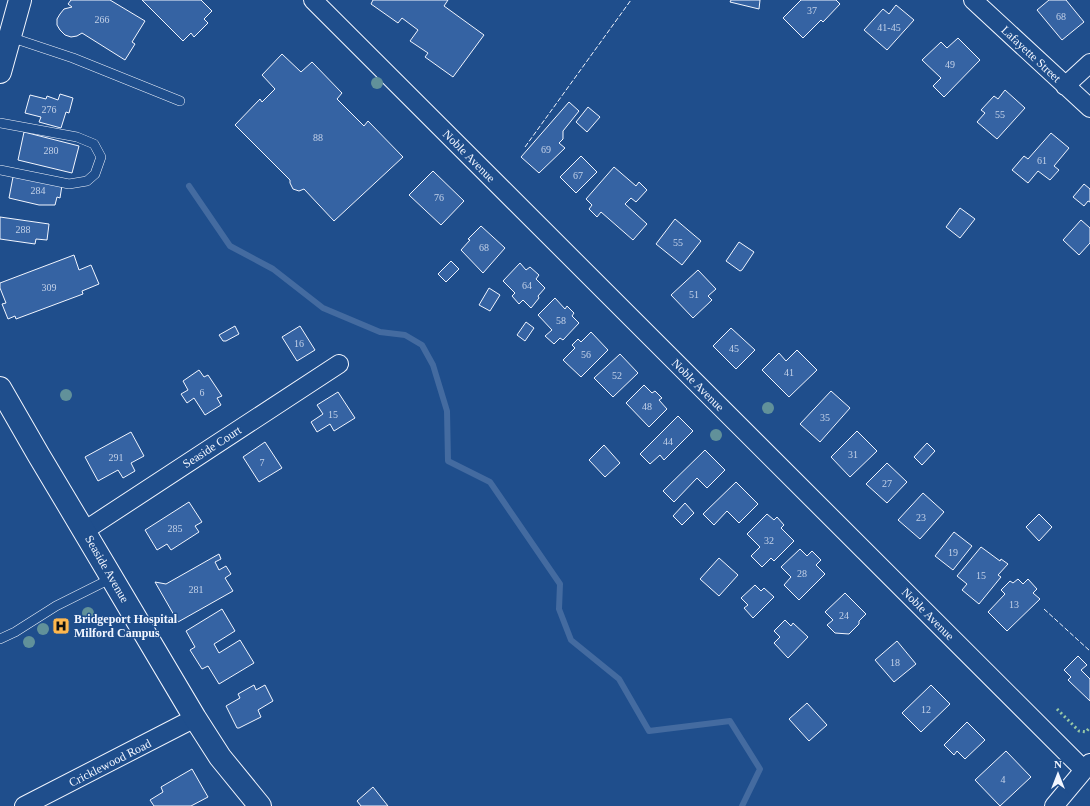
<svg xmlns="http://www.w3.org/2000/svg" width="1090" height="806" font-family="'Times New Roman',serif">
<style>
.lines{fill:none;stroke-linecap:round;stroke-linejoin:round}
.stream{stroke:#446ba0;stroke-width:6}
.building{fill:#3563a3;stroke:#f2f6ff}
.service-casing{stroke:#f2f6ff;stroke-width:10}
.minor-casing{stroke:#f2f6ff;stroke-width:20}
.secondary-casing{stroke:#f2f6ff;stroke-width:24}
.service{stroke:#1f4e8c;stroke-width:9}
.minor{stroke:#1f4e8c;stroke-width:18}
.secondary{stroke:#1f4e8c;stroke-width:22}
.hedge{stroke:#97c8a6;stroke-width:3;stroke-dasharray:2 3;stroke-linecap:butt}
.fence{stroke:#f2f6ff;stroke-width:1;stroke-dasharray:5 2;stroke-linecap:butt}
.tree{fill:#61919a}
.labels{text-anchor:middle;stroke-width:3;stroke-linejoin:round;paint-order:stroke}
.number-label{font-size:10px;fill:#c3d1e8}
.street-label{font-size:12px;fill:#f2f6ff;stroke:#1f4e8c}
.poi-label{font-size:12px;font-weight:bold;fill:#f2f6ff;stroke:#1f4e8c;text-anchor:start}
</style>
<rect width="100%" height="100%" fill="#1f4e8c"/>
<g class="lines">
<path class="stream" d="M189,186L230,246L273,269L323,308L380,332L405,335L422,345L433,365L447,411L448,461L490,482L560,584L559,609L571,640L619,679L649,731L730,721L760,769L742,806"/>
</g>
<path class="building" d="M71,0H110L145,21L132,42L135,44L125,60L82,33L77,36L71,37L65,35L60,30L57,25V19L60,14L64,9L72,7L68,4Z
M142,0H201L212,11L204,19L208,23L194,37L191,33L183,41Z
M373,0H448L444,6L484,35L453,77L425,57L428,53L410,41L418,30L402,18L398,23L371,4Z
M731,0H760L759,9L730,2Z
M801,0H836L840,4L823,22L821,20L803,38L783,18Z
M1049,0H1066L1084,22L1062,40L1037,10Z
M896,5L914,20L887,50L864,30L883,9L889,14Z
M958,38L980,60L944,97L933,86L941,78L922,60L941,42L947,48Z
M282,54L301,72L312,62L342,93L337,99L364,126L368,121L403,157L334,221L304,189L299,191L293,189L290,183V180L235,125L260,99L262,102L275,89L262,75Z
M1005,90L1025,108L997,139L977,122L985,113L981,110L994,96L998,99Z
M60,94L73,98L69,113L66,112L61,128L39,122L41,117L25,113L30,95L46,99L47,96L58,100Z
M569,102L579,111L563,131V139L559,143L565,148L539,173L521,157Z
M588,107L600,117L587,132L576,122Z
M24,132L79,146L72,173L18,160Z
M1051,133L1069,148L1054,166L1059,170L1050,180L1038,171L1028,183L1012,170L1024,156L1028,159Z
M581,156L597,172L576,193L560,177Z
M614,167L636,186L639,182L647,190L636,202L631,198L625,204L647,224L633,240L601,212L597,217L589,209L592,205L586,199Z
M433,171L464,201L441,225L409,195Z
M13,177L62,185L60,198L57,197L55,205H39L9,198Z
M1084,184L1090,189V202L1088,201L1084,206L1073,197Z
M960,208L975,219L960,238L946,227Z
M0,217L49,224L47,240L36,239L35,244L0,239Z
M675,219L701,241L682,265L656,244Z
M1081,220L1090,228V243L1079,255L1063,240Z
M481,226L505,248L483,273L461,250L470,240L468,239Z
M739,242L754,252L742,270L740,271L726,261Z
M74,255L79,270L91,265L99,284L82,291L83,294L16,319L15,316L8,319L2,304L6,303L0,288V283Z
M451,261L459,269L446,282L438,274Z
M520,263L526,270L530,267L539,275L536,279L545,288L538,296L539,298L531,308L523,300L519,304L512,296L515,293L503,281Z
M698,270L716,289L708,296L712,300L693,318L671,295Z
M489,288L500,295L490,311L479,305Z
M555,298L565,309L567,306L574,313L572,316L579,323L563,340L560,338L554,344L545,336L552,330L538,315Z
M526,322L534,328L525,341L517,335Z
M235,326L239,334L226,341H223L219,335Z
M300,326L315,350L297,361L282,337Z
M731,328L755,350L736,369L713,346Z
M591,332L608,350L581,377L563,360L575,348L572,345L578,339L581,342Z
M797,350L817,370L789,397L762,370L779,353L786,361Z
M620,354L638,373L613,397L594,378Z
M199,370L204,377L208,375L222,396L217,398L221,405L205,415L194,398L187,403L181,394L188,390L183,381Z
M644,385L652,393L655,391L662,398L659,400L667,409L649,427L626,403Z
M831,391L850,408L820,442L800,424Z
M338,392L355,418L334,431L330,424L317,432L311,422L323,414L317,405Z
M678,416L693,431L664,460L660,455L650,464L640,454Z
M857,431L877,451L850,477L831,457Z
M131,432L144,456L131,463L135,471L123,478L118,470L98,481L85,457Z
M265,442L282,468L259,482L243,457Z
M927,443L935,451L922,465L914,457Z
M604,445L620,463L605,477L589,460Z
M705,450L725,470L707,488L697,478L674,502L663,491Z
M887,463L907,482L887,503L866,484Z
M736,482L758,504L739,523L727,511L714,525L703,514Z
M923,493L944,512L920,539L898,520Z
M189,502L202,522L195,526L199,532L171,550L167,544L157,550L145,530Z
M685,503L694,513L682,525L673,516Z
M767,514L774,520L777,517L784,525L781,528L794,541L774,561L771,558L762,567L751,556L760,547L747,534Z
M1039,514L1052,527L1039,541L1026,527Z
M954,532L972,546L953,570L935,556Z
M981,547L1000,561L1001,559L1008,564L998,575L1001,577L979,604L962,590L967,584L957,576Z
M800,549L807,556L812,551L821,560L816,565L825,574L799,600L784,585L791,577L781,567Z
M219,554L221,559L215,562L219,570L226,566L231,574L225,578L233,591L178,622L155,582L166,584Z
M719,558L738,575L719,596L700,579Z
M1018,579L1023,584L1028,579L1037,589L1033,593L1040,599L1007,631L988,612L1005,594L1001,590L1010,581L1013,583Z
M755,585L761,591L764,588L774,597L753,618L744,608L748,605L741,598Z
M845,593L866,614L859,621V624L849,634L835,633L827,625L833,620L825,612Z
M222,609L235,631L214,644L219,653L240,640L254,663L219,684L208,666L202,669L190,650L195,647L186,631Z
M785,620L791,626L793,623L808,637L788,658L774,643L780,637L774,631Z
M897,641L916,664L894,682L875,660Z
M1078,656L1087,665L1081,670L1090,679V701L1068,680L1071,677L1064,670Z
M254,685L256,690L265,685L273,701L258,710L261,717L239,728H237L226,706L240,698L238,694Z
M931,685L950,704L921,732L902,713Z
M807,703L827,725L809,741L789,719Z
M967,722L985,740L965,759L957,751L954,755L944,745Z
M1006,751L1031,777L1000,806L975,780Z
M192,769L208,797L191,806H154L150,800L163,792L161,787Z
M373,787L388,806H361L357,801Z"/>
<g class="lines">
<g class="service-casing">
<path id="service" d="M10,37L73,58L180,101
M0,123L77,137L94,144L101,157L95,174L87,181L69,184L0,170
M0,639L15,632L56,606L112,578"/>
</g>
<g class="minor-casing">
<path id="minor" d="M313,0L1084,770
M973,0L1090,108
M1065,86L1090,63
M84,531L339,364
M24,806L195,718
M1054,806L1090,763"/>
</g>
<g class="secondary-casing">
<path id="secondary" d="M0,72L20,0
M0,388L38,454L84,531L195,718L220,757L260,806"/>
</g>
<use href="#service" class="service"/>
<use href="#minor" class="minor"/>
<use href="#secondary" class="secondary"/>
<path class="hedge" d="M1057,709L1079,731L1086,732L1090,727"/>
<path class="fence" d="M525,147L631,0
M1044,609L1090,651"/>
</g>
<g class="tree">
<circle cx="377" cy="83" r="6"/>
<circle cx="66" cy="395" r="6"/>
<circle cx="768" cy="408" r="6"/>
<circle cx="716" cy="435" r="6"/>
<circle cx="88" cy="613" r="6"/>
<circle cx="43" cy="629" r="6"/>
<circle cx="29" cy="642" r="6"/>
</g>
<defs>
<g id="hospital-square" transform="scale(0.9)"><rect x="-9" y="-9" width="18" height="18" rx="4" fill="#ffb74d" stroke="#1f4e8c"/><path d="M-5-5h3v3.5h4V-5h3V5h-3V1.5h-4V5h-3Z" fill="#111"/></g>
</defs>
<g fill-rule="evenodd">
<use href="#hospital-square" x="61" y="626"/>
</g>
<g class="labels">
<g class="number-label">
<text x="812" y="14">37</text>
<text x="1061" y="20">68</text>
<text x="102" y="23">266</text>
<text x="889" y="31">41-45</text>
<text x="950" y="68">49</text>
<text x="49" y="113">276</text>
<text x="1000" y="118">55</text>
<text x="318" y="141">88</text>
<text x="546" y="153">69</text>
<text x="51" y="154">280</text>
<text x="1042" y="164">61</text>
<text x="578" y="179">67</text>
<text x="38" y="194">284</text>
<text x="439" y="201">76</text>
<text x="23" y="233">288</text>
<text x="678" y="246">55</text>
<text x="484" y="251">68</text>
<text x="527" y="289">64</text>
<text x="49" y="291">309</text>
<text x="694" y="298">51</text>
<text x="561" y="324">58</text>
<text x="299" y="347">16</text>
<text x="734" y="352">45</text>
<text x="586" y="358">56</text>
<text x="789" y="376">41</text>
<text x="617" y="379">52</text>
<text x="202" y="396">6</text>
<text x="647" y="410">48</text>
<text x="333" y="418">15</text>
<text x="825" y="421">35</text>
<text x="668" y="445">44</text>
<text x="853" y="458">31</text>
<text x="116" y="461">291</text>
<text x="262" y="466">7</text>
<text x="887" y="487">27</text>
<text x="921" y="521">23</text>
<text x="175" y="532">285</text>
<text x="769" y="544">32</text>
<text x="953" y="556">19</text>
<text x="802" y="577">28</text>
<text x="981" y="579">15</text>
<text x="196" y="593">281</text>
<text x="1014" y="608">13</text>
<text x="844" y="619">24</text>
<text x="895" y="666">18</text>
<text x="926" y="713">12</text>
<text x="1003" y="783">4</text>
</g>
<g class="street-label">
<text transform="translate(1031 54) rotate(43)" y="4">Lafayette Street</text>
<text transform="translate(469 156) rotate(45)" y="4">Noble Avenue</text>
<text transform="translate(698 385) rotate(45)" y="4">Noble Avenue</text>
<text transform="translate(212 447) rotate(-33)" y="4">Seaside Court</text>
<text transform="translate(107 569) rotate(60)" y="4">Seaside Avenue</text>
<text transform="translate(928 614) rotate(45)" y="4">Noble Avenue</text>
<text transform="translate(110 763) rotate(-27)" y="4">Cricklewood Road</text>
</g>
<g class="poi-label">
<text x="74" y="623">Bridgeport Hospital<tspan x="74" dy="14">Milford Campus</tspan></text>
</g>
</g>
<g transform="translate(1058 774)" stroke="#1f4e8c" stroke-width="3" paint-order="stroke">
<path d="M0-3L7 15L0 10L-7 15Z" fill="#f2f6ff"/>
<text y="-6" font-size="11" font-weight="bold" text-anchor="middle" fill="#f2f6ff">N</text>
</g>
</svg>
